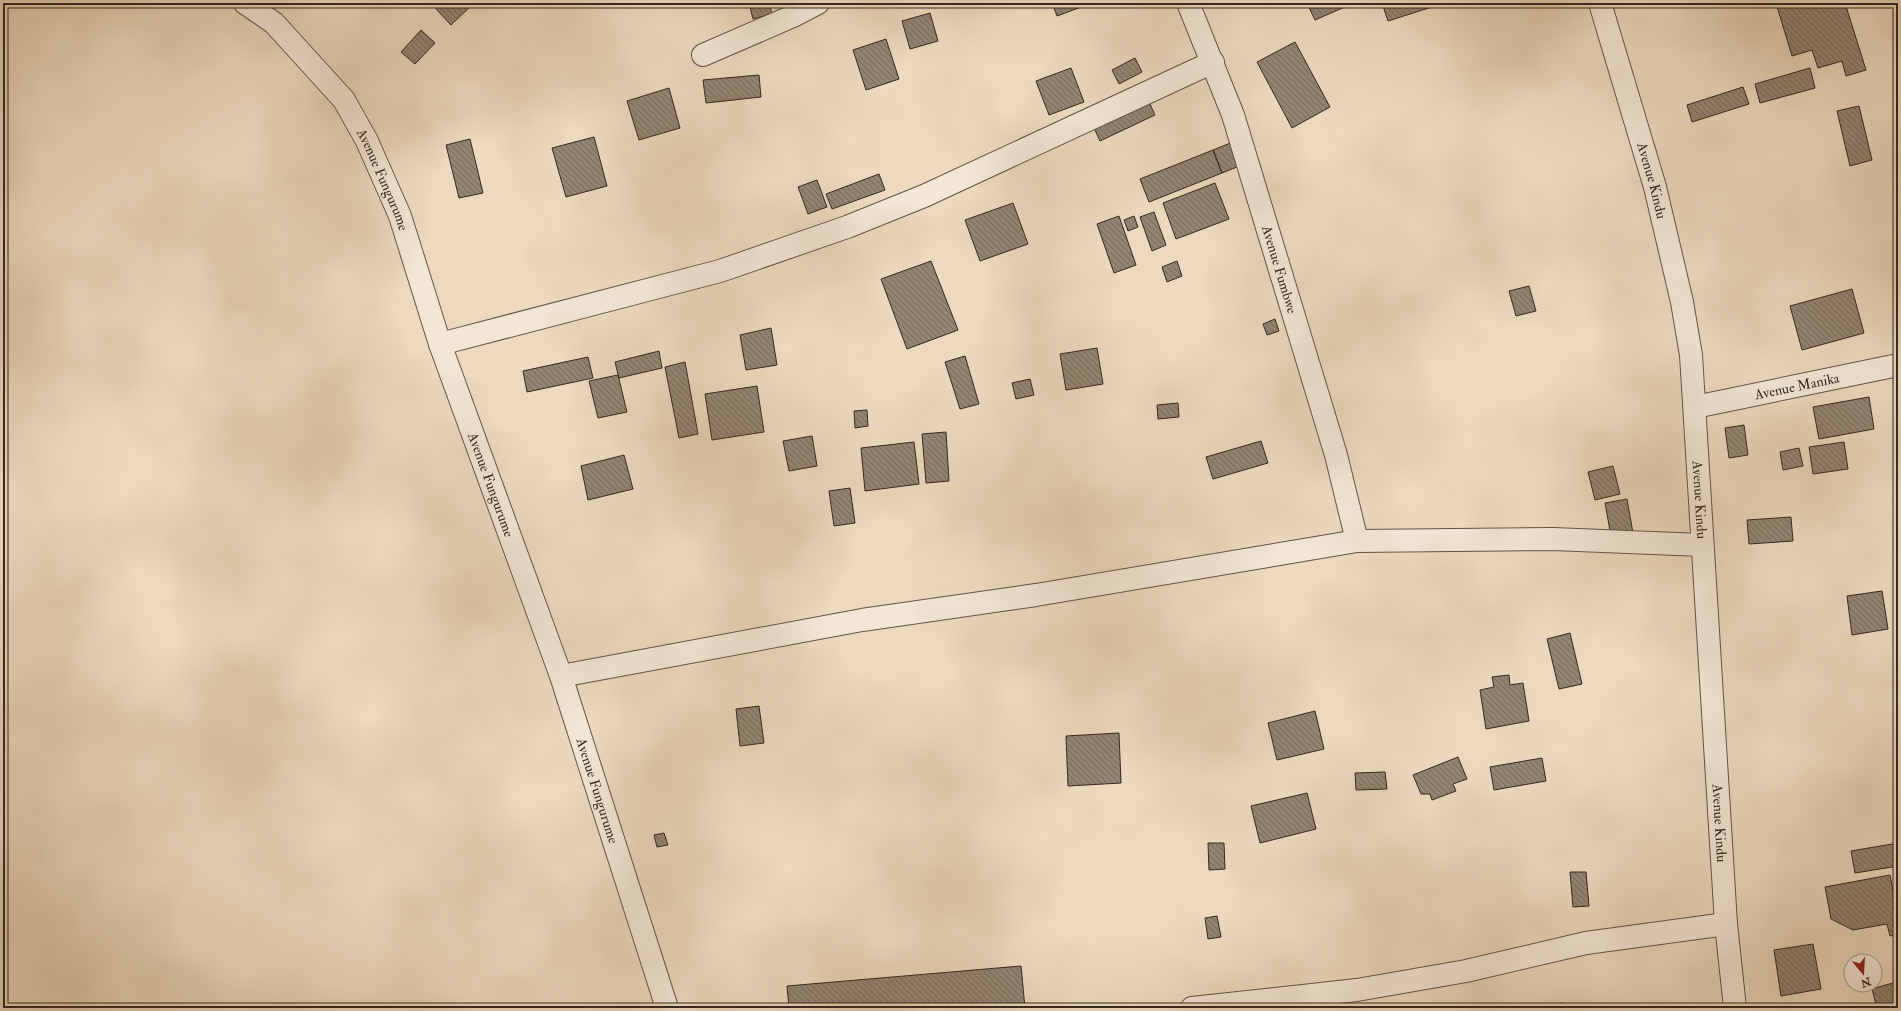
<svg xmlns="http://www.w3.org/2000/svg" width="1901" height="1011" font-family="'IM FELL Double Pica',serif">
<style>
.building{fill:url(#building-back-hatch);stroke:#332720}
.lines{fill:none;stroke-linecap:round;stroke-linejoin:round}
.minor-casing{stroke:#615448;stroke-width:24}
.minor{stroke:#f3e6d5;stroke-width:22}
.labels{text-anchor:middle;stroke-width:3;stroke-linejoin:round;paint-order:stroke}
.street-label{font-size:14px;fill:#332720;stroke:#f3e6d5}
</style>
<defs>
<pattern id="building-back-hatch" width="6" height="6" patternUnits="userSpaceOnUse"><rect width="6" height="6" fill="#938472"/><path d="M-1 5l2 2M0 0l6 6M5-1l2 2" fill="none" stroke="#796c5d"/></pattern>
</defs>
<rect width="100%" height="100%" fill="#ecd9be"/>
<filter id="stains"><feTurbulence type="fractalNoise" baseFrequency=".005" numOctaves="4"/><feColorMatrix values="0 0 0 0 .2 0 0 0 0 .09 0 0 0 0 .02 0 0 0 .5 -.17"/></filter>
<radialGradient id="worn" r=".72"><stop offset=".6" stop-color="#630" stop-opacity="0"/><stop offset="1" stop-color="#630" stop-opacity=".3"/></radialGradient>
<path class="building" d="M443,3H474L451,25L436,9Z
M749,3H769L772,14L753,19Z
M1052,3H1092L1057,16Z
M1307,3H1354L1315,20Z
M1382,3H1434L1435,6L1388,21Z
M1776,3H1845L1866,70L1846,76L1842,61L1818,68L1812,50L1792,56Z
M930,13L938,41L910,49L902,21Z
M421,30L435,43L415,64L401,52Z
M886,39L899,79L866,90L853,50Z
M1295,42L1330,107L1292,128L1257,62Z
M1135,58L1142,72L1119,84L1112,70Z
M1071,68L1084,102L1049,115L1036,81Z
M1810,68L1815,88L1760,103L1755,84Z
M759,75L761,97L706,103L703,80Z
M1743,87L1749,104L1692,122L1687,105Z
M669,88L680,128L639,140L627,101Z
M1149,102L1155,115L1100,141L1094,128Z
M1859,106L1872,160L1850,166L1837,111Z
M594,137L607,186L566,197L552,148Z
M470,139L483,193L459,198L446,145Z
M1233,142L1242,165L1222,173L1213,150Z
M1213,150L1222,173L1149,202L1140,179Z
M879,174L885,190L832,209L826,194Z
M817,180L827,207L808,214L798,187Z
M1215,183L1229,219L1176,239L1163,203Z
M1013,203L1028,244L980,261L965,220Z
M1154,212L1166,245L1152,251L1140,217Z
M1119,216L1136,265L1114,273L1097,224Z
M1134,216L1138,227L1128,231L1124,220Z
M931,261L958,330L907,349L881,279Z
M1177,261L1182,276L1167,282L1162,267Z
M1529,286L1536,311L1516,316L1509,291Z
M1852,289L1864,333L1802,350L1790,306Z
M1275,319L1279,331L1267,335L1263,324Z
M771,328L777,365L746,370L740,335Z
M1097,348L1103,384L1066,390L1060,354Z
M659,351L662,368L619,378L615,362Z
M965,356L979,404L960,409L945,362Z
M588,357L593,378L527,392L523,371Z
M685,362L698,434L679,438L665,367Z
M618,375L627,412L598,418L589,381Z
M1030,379L1034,395L1016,399L1012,383Z
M757,386L764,432L712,440L705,394Z
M1869,397L1874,429L1819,439L1813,407Z
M1178,403L1179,417L1158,419L1157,405Z
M867,410L868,426L855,428L854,411Z
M1744,425L1748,455L1729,458L1725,428Z
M946,432L949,481L926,483L922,434Z
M812,436L817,466L789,471L783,441Z
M1261,441L1268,463L1213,479L1206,457Z
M914,442L919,484L865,491L861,448Z
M1844,442L1848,469L1813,474L1809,447Z
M1799,448L1803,466L1783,470L1780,452Z
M624,455L633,489L588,500L581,466Z
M1613,466L1620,494L1595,500L1588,472Z
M850,488L855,523L834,526L829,491Z
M1627,499L1633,533L1611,536L1605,503Z
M1791,517L1793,541L1749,544L1747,520Z
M1882,591L1888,629L1852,635L1847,596Z
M1570,633L1582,684L1559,689L1547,639Z
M1509,675L1510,685L1523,683L1529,721L1486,729L1480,690L1494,687L1492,677Z
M759,706L764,743L740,746L736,709Z
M1315,711L1324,749L1277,760L1268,723Z
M1119,733L1121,783L1068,786L1066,736Z
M1458,757L1467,779L1453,784L1456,791L1432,800L1430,794H1421L1413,775Z
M1542,758L1546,781L1494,790L1490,767Z
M1385,772L1387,789L1356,790L1355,773Z
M1307,793L1316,829L1260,843L1251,806Z
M664,833L668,845L657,847L654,835Z
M1208,843H1224L1225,869L1209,870Z
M1898,843V866L1855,873L1851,851Z
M1570,872H1586L1589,906L1573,907Z
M1890,875L1894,896L1898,895V934L1890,936L1887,924L1853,930L1831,919L1825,887Z
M1217,916L1221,937L1208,939L1205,918Z
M1813,944L1821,989L1781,996L1774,950Z
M1021,966L1025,1008H789L787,986Z
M1896,982L1898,1008H1877L1872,989Z
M1562,1003L1563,1008H1532V1006Z"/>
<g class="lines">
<g class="minor-casing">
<g id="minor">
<path id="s1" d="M245,3L274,23L344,100L367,141L400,216L440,344L561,676L667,1008"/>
<path id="s2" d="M1188,3L1233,115L1336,455L1357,541"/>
<path id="s3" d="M1600,3L1655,187L1682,302L1691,355L1726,924L1735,1008"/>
<path d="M703,55L793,16L818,3"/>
<path d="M440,344L720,271L847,227L924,196L1213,62"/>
<path id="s4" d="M1695,407L1898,365"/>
<path d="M561,676L862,620L1036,595L1357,541L1553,539L1702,545"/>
<path d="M1192,1008L1357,990L1466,971L1586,943L1726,924"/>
</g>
</g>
<use href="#minor" class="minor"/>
</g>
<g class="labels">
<g class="street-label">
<text dy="5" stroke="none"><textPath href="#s1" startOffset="228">Avenue Fungurume</textPath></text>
<text dy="5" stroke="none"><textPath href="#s3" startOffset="185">Avenue Kindu</textPath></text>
<text dy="5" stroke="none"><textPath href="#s2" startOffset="282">Avenue Fumbwe</textPath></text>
<text dy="5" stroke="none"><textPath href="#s4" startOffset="104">Avenue Manika</textPath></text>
<text dy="5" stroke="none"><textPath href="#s1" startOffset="552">Avenue Fungurume</textPath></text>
<text dy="5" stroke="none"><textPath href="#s3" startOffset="509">Avenue Kindu</textPath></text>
<text dy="5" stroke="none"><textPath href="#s1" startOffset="876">Avenue Fungurume</textPath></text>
<text dy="5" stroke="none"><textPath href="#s3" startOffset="833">Avenue Kindu</textPath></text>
</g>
</g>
<rect width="1901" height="1011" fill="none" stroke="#ecd9be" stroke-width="16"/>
<rect x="4" y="4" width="1893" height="1003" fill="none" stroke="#332720" stroke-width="2"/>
<rect x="8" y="8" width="1885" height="995" fill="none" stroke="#332720"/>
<g transform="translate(1863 973) rotate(162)"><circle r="19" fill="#f3e6d5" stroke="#a69a8d"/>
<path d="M0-3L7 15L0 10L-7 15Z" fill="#8f2418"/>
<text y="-6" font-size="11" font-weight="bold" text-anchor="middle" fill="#332720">N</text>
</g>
<rect width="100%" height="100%" filter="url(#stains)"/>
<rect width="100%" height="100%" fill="url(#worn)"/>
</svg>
